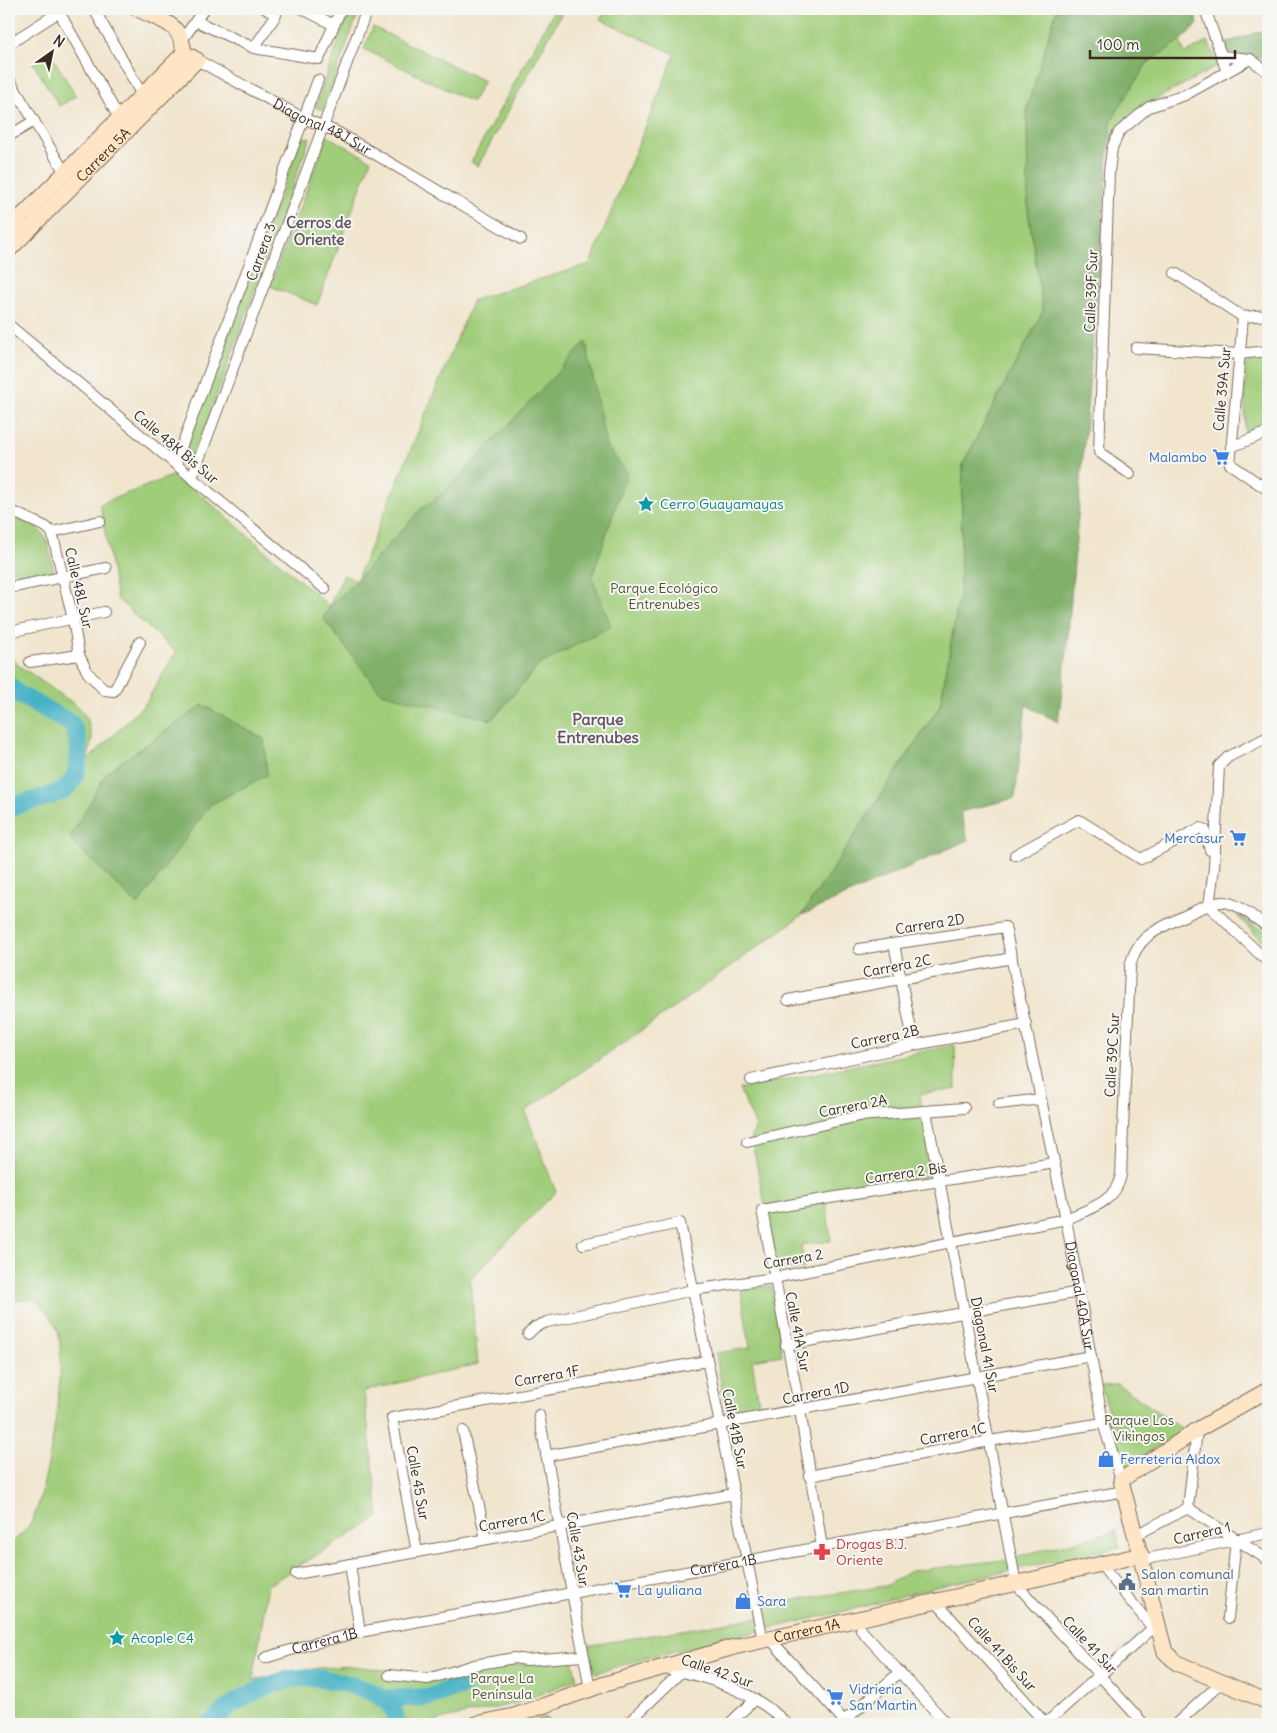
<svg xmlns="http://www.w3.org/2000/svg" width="1277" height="1733" font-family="Delius,sans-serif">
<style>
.green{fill:#a0cd7a;stroke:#6e7c4c}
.forest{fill:#80b06a;stroke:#5e6d44}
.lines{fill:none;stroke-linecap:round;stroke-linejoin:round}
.river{stroke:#47b2c6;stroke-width:18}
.street-casing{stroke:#7b6b5b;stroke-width:12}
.secondary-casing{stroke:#7b6b5b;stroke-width:17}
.street{stroke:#fff;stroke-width:10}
.secondary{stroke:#fde5c5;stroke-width:15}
.labels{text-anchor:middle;stroke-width:4;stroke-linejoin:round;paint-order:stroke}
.street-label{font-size:14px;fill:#3b2a1e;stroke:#f6f6f2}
.shop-label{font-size:14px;fill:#366cbe;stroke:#f6f6f2;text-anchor:start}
.culture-label{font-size:14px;fill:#0d838f;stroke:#f6f6f2;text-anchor:start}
.park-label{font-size:14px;fill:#545335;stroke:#f6f6f2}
.health-label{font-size:14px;fill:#be3a42;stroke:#f6f6f2;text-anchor:start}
.service-label{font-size:14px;fill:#4e5e75;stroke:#f6f6f2;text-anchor:start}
.neighbourhood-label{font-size:15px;font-weight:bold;fill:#645464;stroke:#f6f6f2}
.quarter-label{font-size:16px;font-weight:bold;fill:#645464;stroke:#f6f6f2}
</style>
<rect width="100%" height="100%" fill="#f6f6f2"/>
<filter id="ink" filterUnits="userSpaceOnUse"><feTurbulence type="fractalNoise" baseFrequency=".02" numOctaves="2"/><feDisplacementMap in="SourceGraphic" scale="10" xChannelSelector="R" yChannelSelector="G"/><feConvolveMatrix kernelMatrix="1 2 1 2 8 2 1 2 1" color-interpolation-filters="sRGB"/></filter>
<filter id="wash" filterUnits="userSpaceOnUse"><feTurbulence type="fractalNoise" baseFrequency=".0096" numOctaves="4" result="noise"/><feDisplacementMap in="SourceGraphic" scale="20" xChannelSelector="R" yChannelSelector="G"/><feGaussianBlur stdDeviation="1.12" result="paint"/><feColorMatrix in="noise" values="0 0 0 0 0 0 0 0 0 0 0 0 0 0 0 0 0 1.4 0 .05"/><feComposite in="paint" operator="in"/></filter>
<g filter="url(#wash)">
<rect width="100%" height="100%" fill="#f1e5cd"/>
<path class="green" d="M350,9H360L322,110L315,107Z
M555,9L563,11L478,166L471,162Z
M608,9H1057L1027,108L1028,210L1043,311L963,464L960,592L940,706L802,915L672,1009L525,1111L556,1192L470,1279L478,1364L364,1391L379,1517L268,1585L253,1680L319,1668L353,1666L392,1671L428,1682L488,1667L572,1660L577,1679L518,1703L421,1724H9V1546C15,1539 25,1532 30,1524C47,1498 69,1358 57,1329C53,1317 42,1307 34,1299L9,1300V654L18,665L76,705L87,718L92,737L88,760L145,704L176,652L117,599L100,504L177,474L329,606L344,575L356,581L473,300L590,264L675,54L600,19Z
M373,27L484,81L472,102L364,49Z
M1180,41L1185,54L1208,41L1218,66L1132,112L1120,124L1109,143L1111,121L1147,63Z
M50,53L76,96L59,106L33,63Z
M327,136L371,160L317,305L270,286Z
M302,137L310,138L192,464L182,459Z
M1256,358L1268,359V425L1245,434V366Z
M9,513C46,532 47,531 54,574L9,581Z
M1237,915L1268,933V948Z
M955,1045L956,1089L920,1094L932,1176L825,1196L831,1241L801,1245L804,1268L778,1269L751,1137L756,1127L739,1089Z
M771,1286L782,1355L752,1360L760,1410L726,1416L716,1353L750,1348L741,1290Z
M1118,1384L1183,1430L1123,1469L1101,1385Z
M1116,1531L1120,1547L935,1587L862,1607L658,1655L595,1673L586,1646L760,1617L759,1605L886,1586L910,1571L1003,1560Z
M545,1717L552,1724H525Z"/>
<path class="forest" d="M1057,9H1193L1198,24L1180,41L1147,63L1111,121L1066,659L1058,722L1026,705L1015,798L960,812L968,840L802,915L940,706L960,592L963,464L1043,311L1028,210L1027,108Z
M1268,29V63L1264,60L1226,52L1222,44Z
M586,342L606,446L627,472L592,577L611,626L539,665L492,720L381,693L323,618L330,606L356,581L422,508L447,490Z
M203,705L264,739L267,775L210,805L138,905L77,847L70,837L107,772Z"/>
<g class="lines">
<path class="river" d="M9,685L18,694L71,723C81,740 83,773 66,788C54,798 29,800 14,806L9,810
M382,1699L429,1697L462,1686
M211,1724C230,1702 259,1688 286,1680C313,1673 372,1685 391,1706C395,1712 396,1718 396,1724"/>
</g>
</g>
<g filter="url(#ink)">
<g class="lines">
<g class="street-casing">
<g id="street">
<path d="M94,9L142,95"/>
<path d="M303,9L334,25"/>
<path d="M1205,9L1227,72"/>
<path d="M196,21L254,48L319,59L341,9"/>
<path d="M183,39L204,9"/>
<path d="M9,44L59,12L119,118"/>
<path d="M254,48L276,15L266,9"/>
<path d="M1222,56L1250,59L1268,72"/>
<path id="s1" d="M197,60L303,118L337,132L521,239"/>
<path d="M9,79L65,173"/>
<path d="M9,136L34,121"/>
<path d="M1175,273L1243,317"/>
<path d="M1243,317L1230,464L1268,490"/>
<path d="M1243,317L1268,315"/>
<path d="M9,325L325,589"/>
<path d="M1136,348L1239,354L1268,351"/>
<path d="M1231,447L1268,432"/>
<path d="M175,464L318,80"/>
<path d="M1130,474L1099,452L1109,172L1112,148L1119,132L1149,107L1185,95L1250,59"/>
<path d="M192,478L367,9"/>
<path d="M9,510L46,527L52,532L73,619L79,655L88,673L104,690L114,691L140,642"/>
<path d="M52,532L100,521"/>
<path d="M9,588L106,568"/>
<path d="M9,632L104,612"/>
<path d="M30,662L79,655"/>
<path d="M1015,855L1079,820L1141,859L1200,828L1205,830L1210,850L1215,851"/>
<path d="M1209,906L1214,868L1219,766L1228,757L1268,737"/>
<path d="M1209,906L1268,962"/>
<path d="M894,944L914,1045"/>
<path id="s2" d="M859,949L1005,927L1066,1219L1103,1423L1121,1480"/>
<path d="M788,1000L1012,958"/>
<path d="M751,1080L914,1045L1026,1024"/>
<path d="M999,1104L1041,1099"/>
<path d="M926,1111L1016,1584L1144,1724"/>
<path d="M747,1142L859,1116L964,1108"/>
<path d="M583,1244L680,1223L763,1641"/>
<path d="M528,1334L535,1327L547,1322L693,1290L774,1278L1066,1219C1088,1209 1116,1203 1121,1175L1130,968C1132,955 1138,944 1148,936C1160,927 1208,903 1221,902C1237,901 1256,920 1268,927"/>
<path d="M786,1345L1079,1292"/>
<path d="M539,1415L590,1689"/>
<path d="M463,1431L486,1539"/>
<path d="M546,1456L1091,1356"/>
<path d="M809,1476L989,1441L1103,1423"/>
<path d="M1188,1508L1268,1560"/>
<path d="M1188,1508L1197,1430"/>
<path d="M1136,1535L1188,1508"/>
<path d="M822,1547L800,1410L762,1210C859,1191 957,1180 1054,1163"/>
<path d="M417,1552L392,1418L707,1361"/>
<path d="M1142,1560L1268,1533"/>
<path d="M350,1564L360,1632"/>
<path d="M1101,1565L1156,1632"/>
<path d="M296,1574L734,1494"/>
<path d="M937,1603L1046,1724"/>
<path d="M1228,1618L1236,1539"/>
<path d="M861,1630L947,1724"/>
<path d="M770,1639L847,1724"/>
<path id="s3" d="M265,1658L307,1645L360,1632L1124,1491"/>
<path d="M665,1669C707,1675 757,1693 787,1724"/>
<path d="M389,1675L428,1679L474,1665L514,1658L526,1660L583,1656"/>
<path d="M844,1721L900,1672"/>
<path d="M627,1724L682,1671"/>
<path d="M729,1724L755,1699"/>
<path d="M1045,1724L1153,1628"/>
<path d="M1176,1724L1222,1682"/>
</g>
</g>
<g class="secondary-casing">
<g id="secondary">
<path d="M138,9C163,22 181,22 184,53"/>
<path d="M9,229L184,53"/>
<path id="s4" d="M9,250L197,60L184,53"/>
<path d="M1268,1390L1197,1430L1121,1480L1165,1652L1177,1663L1268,1702"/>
<path id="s5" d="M476,1724L514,1716L605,1684L734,1647L1141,1555"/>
</g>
</g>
<use href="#street" class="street"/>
<use href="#secondary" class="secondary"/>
</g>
</g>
<defs>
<g id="supermarket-bare" transform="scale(1.35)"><path d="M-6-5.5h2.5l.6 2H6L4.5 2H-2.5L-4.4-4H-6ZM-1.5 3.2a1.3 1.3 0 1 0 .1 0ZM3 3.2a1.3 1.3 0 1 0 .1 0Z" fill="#3f7fe0" stroke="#f6f6f2" stroke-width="2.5" paint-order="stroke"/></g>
<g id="sight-bare" transform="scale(1.35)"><path d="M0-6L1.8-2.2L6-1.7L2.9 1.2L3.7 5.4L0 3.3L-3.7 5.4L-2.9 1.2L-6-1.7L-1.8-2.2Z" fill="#0f9aa8" stroke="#f6f6f2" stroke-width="2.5" paint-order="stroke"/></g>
<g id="shop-bare" transform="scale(1.35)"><path d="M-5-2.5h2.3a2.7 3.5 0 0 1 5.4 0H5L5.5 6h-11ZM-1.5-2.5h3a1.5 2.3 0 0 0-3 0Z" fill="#3f7fe0" stroke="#f6f6f2" stroke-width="2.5" paint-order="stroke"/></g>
<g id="pharmacy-bare" transform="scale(1.35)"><path d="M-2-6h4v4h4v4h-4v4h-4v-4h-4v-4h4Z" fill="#e0444e" stroke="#f6f6f2" stroke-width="2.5" paint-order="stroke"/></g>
<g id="civic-bare" transform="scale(1.35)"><path d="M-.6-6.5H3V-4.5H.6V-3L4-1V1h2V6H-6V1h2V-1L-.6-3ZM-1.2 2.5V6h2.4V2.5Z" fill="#5c6f8a" stroke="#f6f6f2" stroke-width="2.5" paint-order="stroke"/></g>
</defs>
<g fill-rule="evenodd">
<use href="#supermarket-bare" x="1221" y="457"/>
<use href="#sight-bare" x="646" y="504"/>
<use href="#supermarket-bare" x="1238" y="838"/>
<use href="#shop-bare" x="1106" y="1459"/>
<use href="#pharmacy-bare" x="822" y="1552"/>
<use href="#civic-bare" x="1127" y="1582"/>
<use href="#supermarket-bare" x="623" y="1590"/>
<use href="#shop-bare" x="743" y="1601"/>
<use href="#sight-bare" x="117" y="1638"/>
<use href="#supermarket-bare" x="835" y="1697"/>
</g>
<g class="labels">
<g class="street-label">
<text dy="5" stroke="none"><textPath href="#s1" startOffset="142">Diagonal 48J Sur</textPath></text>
<text dy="5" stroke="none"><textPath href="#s4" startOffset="134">Carrera 5A</textPath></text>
<text transform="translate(261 252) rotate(-70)" y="5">Carrera 3</text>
<text transform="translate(1091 291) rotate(-88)" y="5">Calle 39F Sur</text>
<text transform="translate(1222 389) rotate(-85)" y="5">Calle 39A Sur</text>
<text transform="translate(176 447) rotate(40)" y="5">Calle 48K Bis Sur</text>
<text transform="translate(79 588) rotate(77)" y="5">Calle 48L Sur</text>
<text transform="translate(930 924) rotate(-9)" y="5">Carrera 2D</text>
<text transform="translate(897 966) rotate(-11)" y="5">Carrera 2C</text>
<text transform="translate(885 1037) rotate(-12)" y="5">Carrera 2B</text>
<text transform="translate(1112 1055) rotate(-87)" y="5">Calle 39C Sur</text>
<text transform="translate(853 1106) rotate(-11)" y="5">Carrera 2A</text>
<text transform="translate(906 1173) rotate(-8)" y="5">Carrera 2 Bis</text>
<text transform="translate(793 1259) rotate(-10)" y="5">Carrera 2</text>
<text dy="5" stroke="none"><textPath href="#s2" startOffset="524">Diagonal 40A Sur</textPath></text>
<text transform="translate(798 1332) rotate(79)" y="5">Calle 41A Sur</text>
<text transform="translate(985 1345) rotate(79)" y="5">Diagonal 41 Sur</text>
<text transform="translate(547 1376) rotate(-10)" y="5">Carrera 1F</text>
<text transform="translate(816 1393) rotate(-11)" y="5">Carrera 1D</text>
<text transform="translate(735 1429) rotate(79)" y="5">Calle 41B Sur</text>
<text transform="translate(953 1434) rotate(-11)" y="5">Carrera 1C</text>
<text transform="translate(418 1483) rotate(80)" y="5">Calle 45 Sur</text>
<text transform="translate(512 1521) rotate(-10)" y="5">Carrera 1C</text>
<text transform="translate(1202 1533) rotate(-13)" y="5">Carrera 1</text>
<text transform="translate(578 1549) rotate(80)" y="5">Calle 43 Sur</text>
<text dy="5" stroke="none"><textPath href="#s3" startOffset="468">Carrera 1B</textPath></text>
<text dy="5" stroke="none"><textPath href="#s5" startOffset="344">Carrera 1A</textPath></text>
<text dy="5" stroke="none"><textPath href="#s3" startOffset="62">Carrera 1B</textPath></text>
<text transform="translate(1090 1645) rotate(47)" y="5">Calle 41 Sur</text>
<text transform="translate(1002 1654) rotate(48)" y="5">Calle 41 Bis Sur</text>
<text transform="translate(717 1671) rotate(19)" y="5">Calle 42 Sur</text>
</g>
<g class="shop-label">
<text x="1207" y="462" text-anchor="end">Malambo</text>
<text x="1224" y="843" text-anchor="end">Mercasur</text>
<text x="1120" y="1464">Ferreteria Aldox</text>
<text x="637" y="1595">La yuliana</text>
<text x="757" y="1606">Sara</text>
<text x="849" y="1694">Vidrieria<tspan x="849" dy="16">San Martin</tspan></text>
</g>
<g class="culture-label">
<text x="660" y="509">Cerro Guayamayas</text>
<text x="131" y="1643">Acople C4</text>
</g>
<g class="park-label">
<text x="664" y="593">Parque Ecológico<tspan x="664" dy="16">Entrenubes</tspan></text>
<text x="1139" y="1425">Parque Los<tspan x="1139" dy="16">Vikingos</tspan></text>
<text x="502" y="1683">Parque La<tspan x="502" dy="16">Península</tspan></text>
</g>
<g class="health-label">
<text x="836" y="1549">Drogas B.J.<tspan x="836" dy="16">Oriente</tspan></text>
</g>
<g class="service-label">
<text x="1141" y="1579">Salon comunal<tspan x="1141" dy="16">san martin</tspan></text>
</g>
<g class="neighbourhood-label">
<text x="319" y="228">Cerros de<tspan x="319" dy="17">Oriente</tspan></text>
</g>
<g class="quarter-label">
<text x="598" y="725">Parque<tspan x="598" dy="18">Entrenubes</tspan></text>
</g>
</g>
<rect width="1277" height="1733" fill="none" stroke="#f6f6f2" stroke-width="30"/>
<g transform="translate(52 52) rotate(33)" stroke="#f6f6f2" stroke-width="4" paint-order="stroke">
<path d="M0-4L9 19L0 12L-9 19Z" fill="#3b2a1e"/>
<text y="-8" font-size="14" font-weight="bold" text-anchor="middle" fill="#3b2a1e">N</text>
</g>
<path d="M1090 50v8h145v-8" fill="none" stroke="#3b2a1e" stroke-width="2.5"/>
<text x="1097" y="50" font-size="15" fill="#3b2a1e" stroke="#f6f6f2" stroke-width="4" paint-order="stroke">100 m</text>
</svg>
